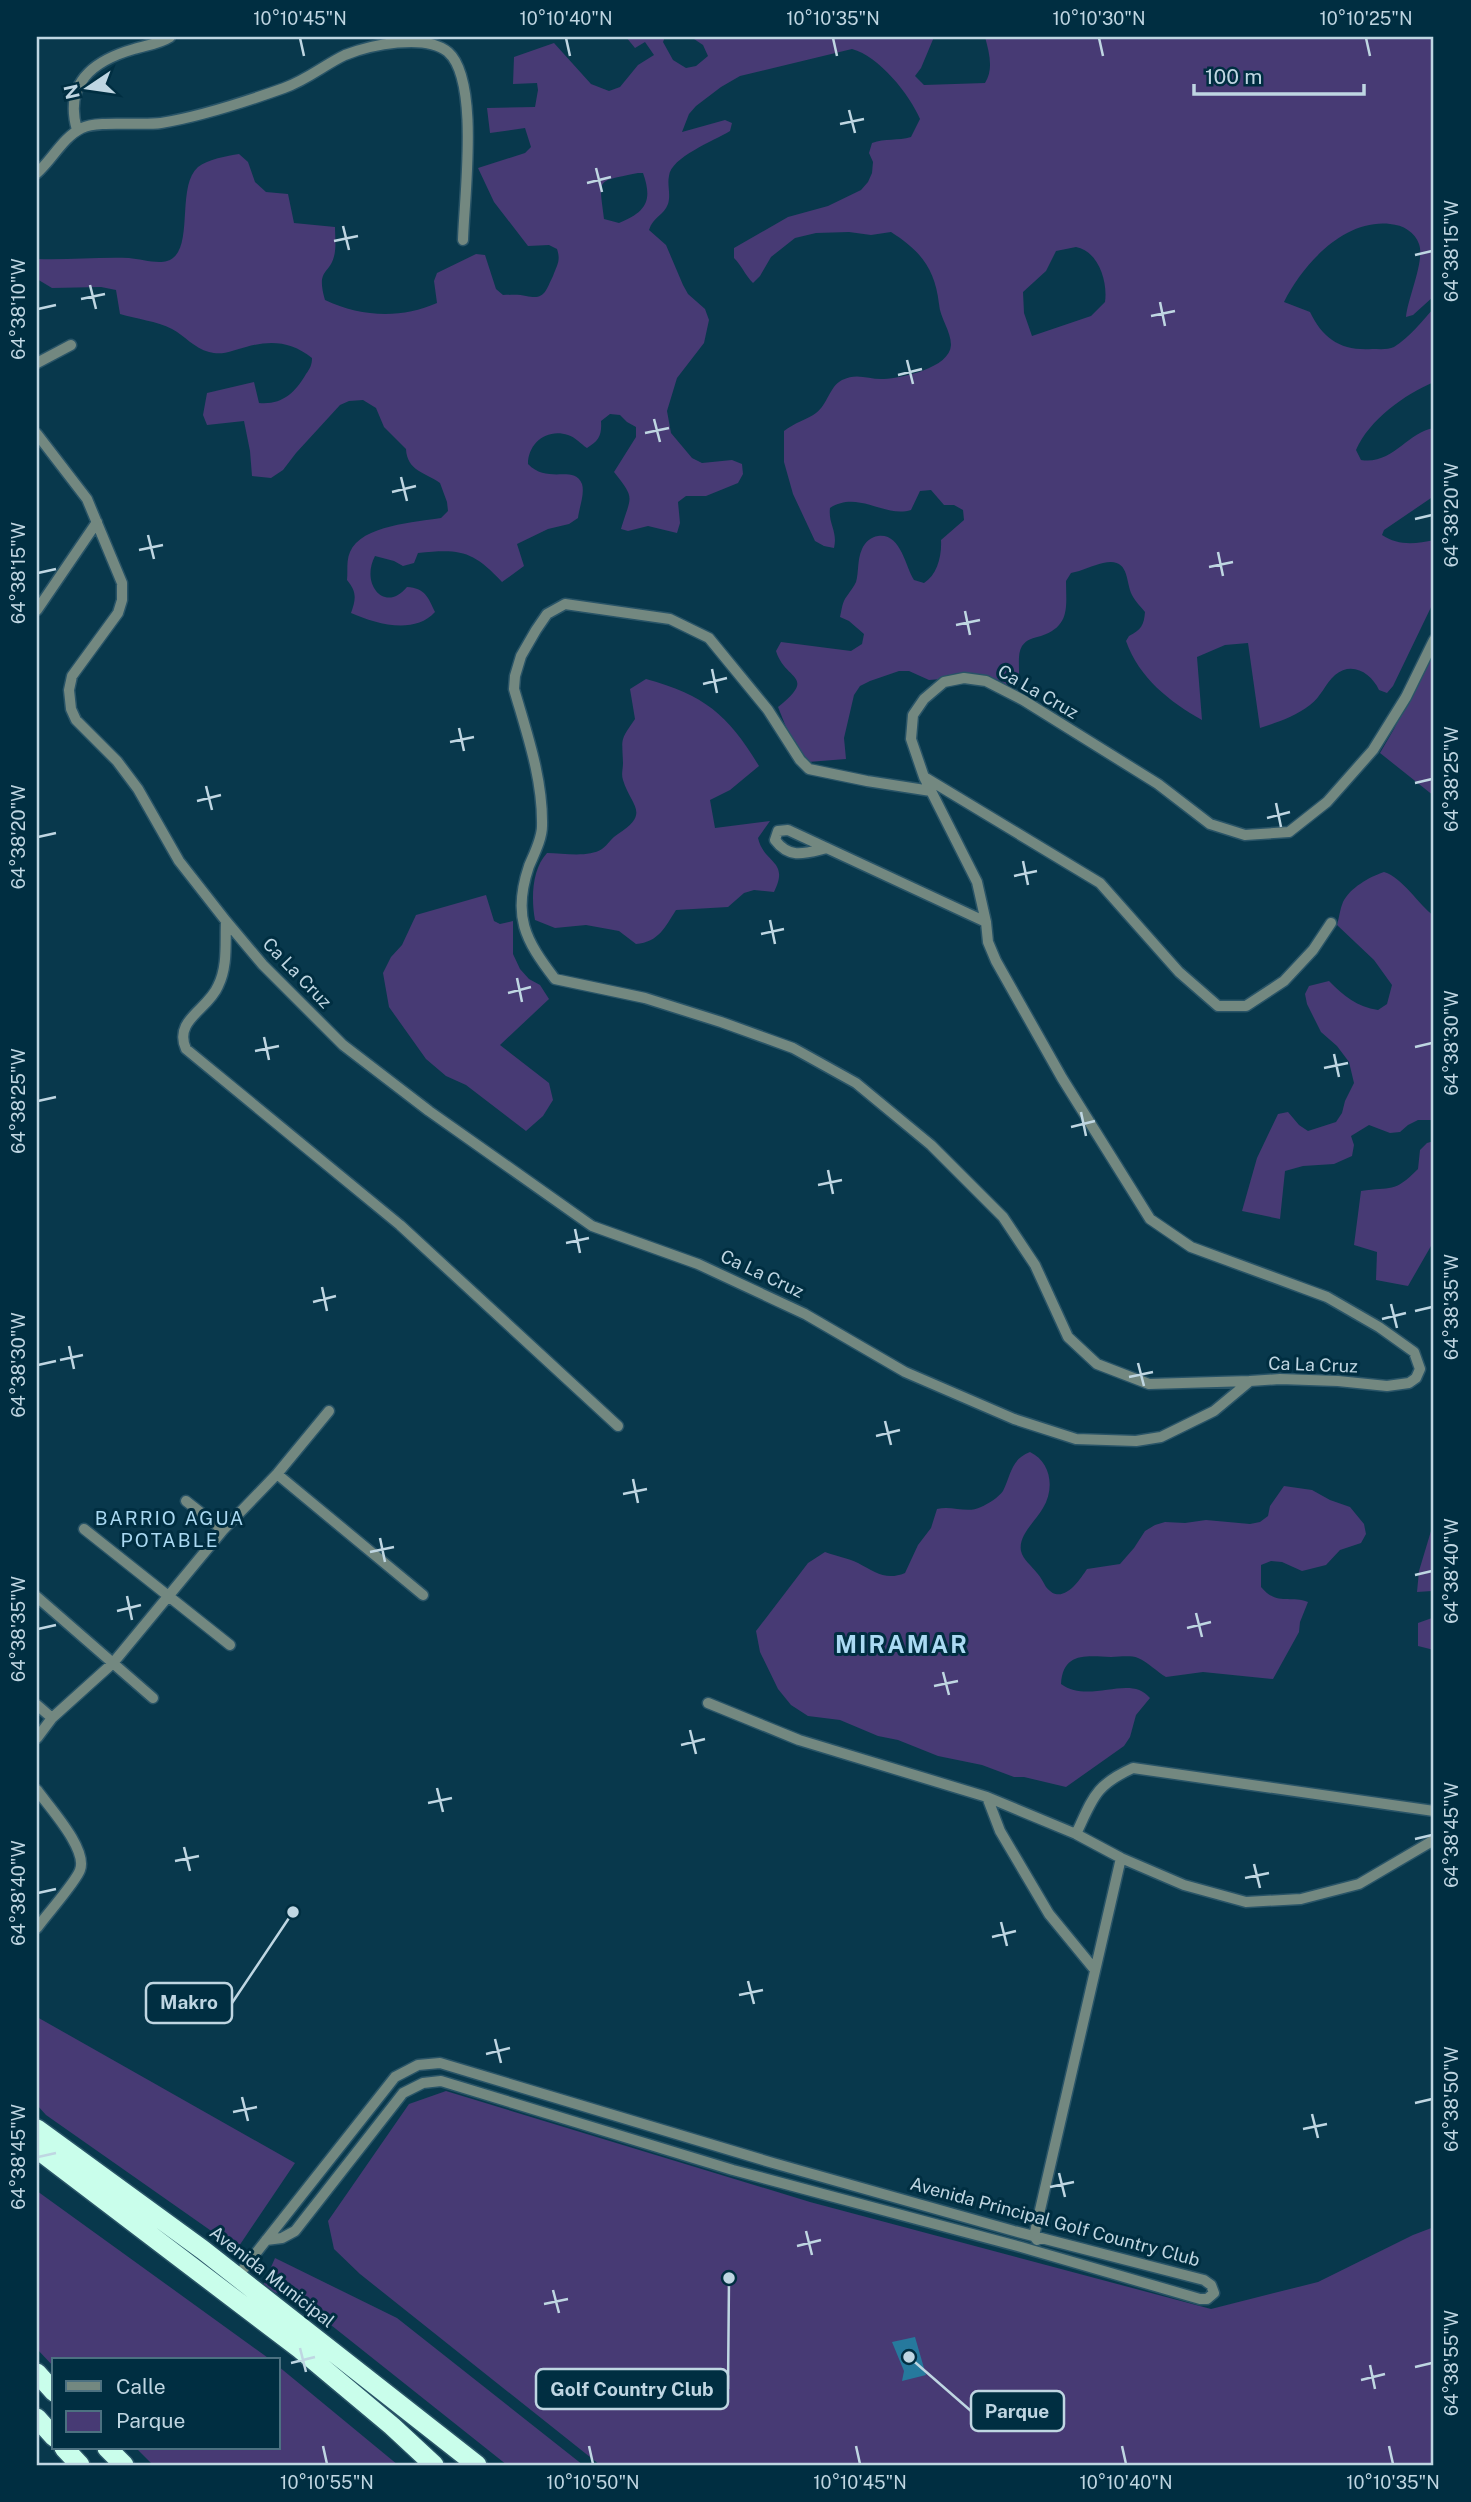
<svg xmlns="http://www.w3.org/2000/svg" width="1471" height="2502" font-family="'Public Sans',sans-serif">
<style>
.green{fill:#473a74;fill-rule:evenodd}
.water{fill:#26799d}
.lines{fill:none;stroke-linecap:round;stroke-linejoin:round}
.street-casing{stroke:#295467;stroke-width:13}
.highway-casing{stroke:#295467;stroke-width:22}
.street{stroke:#738880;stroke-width:10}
.highway{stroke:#c9feeb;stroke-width:19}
.ticks{fill:none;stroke:#bfd6e2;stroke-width:2.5}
.labels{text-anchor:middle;stroke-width:6;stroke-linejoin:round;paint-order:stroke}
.street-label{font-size:18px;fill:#bfd6e2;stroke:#002e41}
.neighbourhood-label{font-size:19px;letter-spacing:2px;fill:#abdaf3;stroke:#002e41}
.district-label{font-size:24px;font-weight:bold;letter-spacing:2px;fill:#abdaf3;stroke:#002e41}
.leader{fill:none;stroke:#bfd6e2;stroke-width:2.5}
.callout-dot{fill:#bfd6e2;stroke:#002e41;stroke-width:2.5}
.callout{fill:#002e41;stroke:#bfd6e2;stroke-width:2.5}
.callout-label{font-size:19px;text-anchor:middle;font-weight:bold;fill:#bfd6e2}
.neatline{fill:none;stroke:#bfd6e2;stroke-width:2.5}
.ticks-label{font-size:18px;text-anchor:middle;fill:#bfd6e2}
</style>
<rect width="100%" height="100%" fill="#08384c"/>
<path class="green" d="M626,37H665L663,42L673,60L686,68L696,66L708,56L703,45L691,37H934L921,68L915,76L924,85L985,83C994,69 989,52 985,37H1434V296L1413,315L1406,317C1408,297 1425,261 1419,244C1415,232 1403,225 1390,224C1344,219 1303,264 1284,302L1310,312C1323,339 1341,351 1372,349C1379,349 1388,350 1394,347C1410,337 1422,321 1434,308V382C1405,394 1369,420 1356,450L1361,460C1393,465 1407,432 1434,428V496L1384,530L1382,535C1398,546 1416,544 1434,540V601L1393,686L1387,693L1379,690C1371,673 1352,661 1335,675C1325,684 1321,697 1310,705C1294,717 1278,722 1260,728L1248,643L1225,645L1197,657L1202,720C1170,702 1139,678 1126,641L1129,636C1141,630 1144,625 1145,612C1141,607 1135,601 1132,595C1125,581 1130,557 1103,563C1093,565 1082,571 1071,573L1066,581C1066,606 1071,626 1041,636C1033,638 1027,639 1022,646C1016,656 1021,672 1018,684L1009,687L1001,681L973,673H957L941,679L929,680L909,671H899L870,681L860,686L854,695L844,738L846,759L808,762L790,737L778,707C818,675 785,681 776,651L781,642L851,651L862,644L864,634L849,621L840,617C842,609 842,602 847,596C850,591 854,587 856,582C859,572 857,560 862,549C865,542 871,537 878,536C901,533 905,566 914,580L924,583C937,575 942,556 941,540L964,520L963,510L954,505H944L931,490L920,491L911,510C884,518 858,490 830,508C828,524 838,531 834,548L824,546L815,541L793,494L784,462V431C794,423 808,419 816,413C828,404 829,387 842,380C858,372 869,380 884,379C902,378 950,368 951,345C951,331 940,318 939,304C935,269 921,251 891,232L871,235L849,232L816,233L795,238L771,257L760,276L753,283C745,275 742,266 734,258V248L788,217L828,206L861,190L868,182L872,173L873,162L869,153L872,143C885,138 898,141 911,137L920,119C910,95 879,56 852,49L740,76L721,87L696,106L689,114L682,132L725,120L732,123L730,131C714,141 671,157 669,176C667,185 671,194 668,204C664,215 653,217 649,230L666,245L683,285L688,294L705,309L709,320L704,343L677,378L667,411L671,433L692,458L702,463L732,460L742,464L743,474L738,483L706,496H686L678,502L680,523L677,533L648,526L628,531L621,529C631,495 636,500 614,472L636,437V427L627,422L620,415L610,414L601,421C602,435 599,441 587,448C581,444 575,437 568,435C546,428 528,444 528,464C548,485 574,464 582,484C585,494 579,508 578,518L569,524L548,529L517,544L524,566L502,582C472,550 460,549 418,553L414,563L403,566L394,561L375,556C360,584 385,614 407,587C425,588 428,597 435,612C414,635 376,624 351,613C356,599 357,592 347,580C348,571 346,561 350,552C361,525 417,522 441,518L448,511L447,502L440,483C425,472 407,471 406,449L384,427L376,408L363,400L349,401L340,405L296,453L283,470L271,478L252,476L250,451L244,421L207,425L203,415L207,393L254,382L259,403C282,405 295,393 306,374C310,368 312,365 312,358C291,341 270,340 246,347C233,350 223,356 209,352C194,348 185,336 172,329C157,321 136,319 120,314L116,290L101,287L52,288L37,279V259C68,260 98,257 129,258C140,259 157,264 167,261C196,253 175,187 198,167C208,159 227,156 239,154L248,162L255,182L266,192L288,194L294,223L335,227C335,234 336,243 335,251C332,276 315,266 325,300C361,317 401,319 437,303L434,281L437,273L476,254L485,255L496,289L503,295C510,295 519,294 526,296C545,300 545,292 553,276C557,265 561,261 557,249L549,245L528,246L494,202L478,168L525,153L531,147L525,128L490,133L487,108L535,107L538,90L537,83L513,84L514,57L554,43L591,84L609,91L620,87L638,65L654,55L645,42L635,48ZM638,173H643C653,201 646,212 619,223L604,219C599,177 595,182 638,173ZM1076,247C1098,251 1108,281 1105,302L1091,316L1032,336L1024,313L1023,292L1046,271L1056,251Z
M1434,646V796L1380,753L1394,729Z
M646,679C705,695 728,715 759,766L730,790L710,800L715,828L770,821L758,838C764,864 790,860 774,892L754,890L744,893L728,907L676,910C665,927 659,942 636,944L619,931L586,925L555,928L535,920C531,898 532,869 547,853C563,853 588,858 602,849C608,845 611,838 618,834C651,813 631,806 623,780C621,774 623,769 623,763C622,737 620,741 635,719L630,689Z
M1384,872C1403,878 1418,904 1434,916V1120H1418L1408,1125L1400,1132L1390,1133L1369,1125L1351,1136L1354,1145L1352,1156L1334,1164L1303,1166L1285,1171L1280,1219L1242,1211L1257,1158L1278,1114L1288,1112L1299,1125L1308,1131L1336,1122L1342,1113L1345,1101L1354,1083L1349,1062L1337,1046L1321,1032L1307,1004L1305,994L1309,986L1329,981C1344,996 1357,1007 1378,1010L1387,1004L1392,985L1374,960L1337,925C1339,918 1340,909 1343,902C1350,888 1369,877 1384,872Z
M486,895L494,921L500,924L513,921V954L520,969L529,979L540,985L549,999L500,1045L549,1083L553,1100L543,1116L526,1131L466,1085L446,1076L426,1059L389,1007L383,973L391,957L402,945L416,915Z
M1434,1141V1245L1431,1246L1408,1286L1376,1280L1377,1252L1354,1245L1361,1191C1392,1186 1393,1194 1418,1169L1420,1150L1427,1143Z
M1030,1452C1051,1462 1055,1488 1043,1508C1036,1521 1018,1535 1021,1551C1023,1560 1032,1566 1037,1573C1041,1577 1043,1582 1046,1587C1062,1607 1079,1581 1087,1569L1120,1564L1134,1548L1145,1531L1155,1525L1165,1522L1185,1523L1206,1520L1250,1524L1260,1522L1268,1516L1270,1506L1284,1486L1312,1490L1330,1500L1350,1507L1364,1524L1366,1534L1361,1543L1340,1550L1326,1565L1302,1571L1282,1562L1271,1561L1261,1565V1587C1277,1606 1289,1595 1308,1602L1300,1622L1299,1632L1273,1679L1203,1672L1166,1677C1157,1672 1148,1662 1138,1658C1130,1655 1120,1657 1111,1657C1086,1656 1063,1652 1061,1684C1090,1705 1130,1673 1150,1698L1136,1715L1130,1737L1124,1746L1066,1787L1024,1777H1014L982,1765L938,1756L898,1740L878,1736L840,1720L808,1716L791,1705L778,1689L760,1652L756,1631L808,1563L825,1552C836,1556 848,1558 858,1563C875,1572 886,1581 905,1573L918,1545L931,1528L937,1509C952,1505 967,1514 981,1507C988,1504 999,1497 1003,1491C1011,1475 1011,1459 1030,1452Z
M1434,1521V1650L1418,1646V1623L1432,1618V1591L1417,1592L1419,1571Z
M37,2017L295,2163L237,2249L46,2115L37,2105Z
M446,2091L810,2202L1211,2309L1318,2282L1413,2235L1434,2227V2465H600L360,2274L334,2249L328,2221L409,2104Z
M37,2191L271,2360H54V2367L37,2349Z
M275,2258L397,2318L583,2465H507L302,2302L262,2288Z
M278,2366L398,2465H153L136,2448H278Z"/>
<path class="water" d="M915,2337L926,2375L902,2381L904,2371L892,2342Z"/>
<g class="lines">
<g class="street-casing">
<path id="street" d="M77,130C64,84 92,61 134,49C147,45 159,44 170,37
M37,173C52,160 63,137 82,128C97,120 141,126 161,123C203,116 245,102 284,88C307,80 324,65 345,55C370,45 425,33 448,52C480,80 464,198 463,240
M37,363L71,345
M37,434L87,499L122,583V600L118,613L72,676L69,690L71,709L76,720L117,761L138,789L179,861L226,921L263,965L343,1045L429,1111L592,1226L698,1264L805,1314L905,1372L1014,1419L1076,1439L1136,1441L1161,1437L1214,1411L1250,1381L1280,1379L1338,1381L1387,1386L1409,1383L1416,1378L1420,1369L1414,1352L1379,1327L1327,1297L1191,1247L1150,1219L1062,1078L996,961L988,942L986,922L977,882L924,777L911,739L913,715L924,699L944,682L964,678L986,681L1023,700L1158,784L1210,824L1245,835L1289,832L1327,802L1373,750L1406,697L1434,640
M37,610L97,522
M926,778L1100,883L1179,972L1218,1006H1246L1284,981L1313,950L1331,923
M931,791L867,781L809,769L800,760L768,710L709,638L670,619L565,604L547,614L536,630L521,656L515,676L514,689C527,734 543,779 542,826C542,839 534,854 529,866C512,916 525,940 555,979L645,998L721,1022L793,1048L856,1083L931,1145L1003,1217L1035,1265L1068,1337L1097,1364L1149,1384L1250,1381
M827,848C806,853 790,860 775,840L778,831L788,830L986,922
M226,921C225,943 228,966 218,986C208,1010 173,1020 186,1049L400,1225L618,1426
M277,1474L423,1595
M186,1501L223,1530
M84,1529L230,1645
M37,1597L153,1698
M708,1703L799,1740L987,1797L1076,1834
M37,1705L52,1718L113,1663L223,1530L277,1474L329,1411
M37,1738L52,1718
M37,1790C49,1807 88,1849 80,1870C76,1882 46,1915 37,1928
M987,1797L1000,1831L1049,1914L1095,1970
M1434,1811L1133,1768C1095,1785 1093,1798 1076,1834L1121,1858L1184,1885L1246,1902L1301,1899L1359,1884L1434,1840
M1037,2240L1034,2236L1121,1858
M237,2277L395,2077L418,2065L440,2063L773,2163L1014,2231L1204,2280L1211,2285L1214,2293L1207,2299H1200L1021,2247L733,2170L441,2081L423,2083L403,2093L295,2231L282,2238L266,2240"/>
</g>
<g class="highway-casing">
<path id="highway" d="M37,2129L203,2250L477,2465
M37,2149L300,2349L392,2426L434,2465
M37,2373L54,2392
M37,2418L54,2437
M64,2448L80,2465
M107,2448L124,2465"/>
</g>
<use href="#street" class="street"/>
<use href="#highway" class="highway"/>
</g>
<path class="ticks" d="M300,38L304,56M566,38L570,56M833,38L837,56M1099,38L1103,56M1366,38L1370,56M849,110L855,133M840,124L864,119M596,168L602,192M587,183L611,177M343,226L349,250M334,241L358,236M1415,255L1432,251M90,285L96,309M81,299L105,294M1160,302L1165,326M38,309L56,305M1151,316L1175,311M907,360L913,384M898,375L922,369M654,419L660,442M645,433L669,428M401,477L407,501M392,492L416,486M1415,519L1432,515M148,535L154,559M139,550L163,545M1218,552L1223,576M1209,567L1233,562M38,573L56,569M965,611L970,635M956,625L980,620M712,669L717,693M703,684L727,678M459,728L464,751M450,742L474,737M1415,783L1432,779M206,786L212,810M197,801L221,795M1276,803L1281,827M1267,818L1290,812M38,837L56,833M1023,861L1028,885M1014,876L1037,871M770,920L775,944M761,934L784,929M517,978L522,1002M508,993L531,987M264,1037L269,1060M1415,1047L1432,1043M255,1051L279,1046M1334,1054L1339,1077M1324,1068L1348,1063M38,1101L56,1097M1081,1112L1086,1136M1071,1127L1095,1121M828,1170L833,1194M818,1185L842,1180M575,1229L580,1253M566,1243L589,1238M322,1287L327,1311M313,1302L336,1296M1391,1304L1397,1328M1415,1311L1432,1307M1382,1319L1406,1313M69,1346L74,1369M60,1360L83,1355M1138,1363L1144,1386M38,1365L56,1361M1129,1377L1153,1372M885,1421L891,1445M876,1436L900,1430M633,1479L638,1503M623,1494L647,1489M380,1538L385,1562M370,1552L394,1547M1415,1575L1432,1571M127,1596L132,1620M117,1611L141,1605M1196,1613L1202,1637M1187,1628L1211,1622M38,1629L56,1625M943,1672L949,1695M934,1686L958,1681M690,1730L696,1754M681,1745L705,1739M437,1788L443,1812M428,1803L452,1798M1415,1839L1432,1835M184,1847L190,1871M175,1861L199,1856M1254,1864L1260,1888M1245,1878L1269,1873M38,1893L56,1889M1001,1922L1007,1946M992,1937L1016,1931M748,1981L754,2004M739,1995L763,1990M495,2039L501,2063M486,2054L510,2048M242,2097L248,2121M1415,2103L1432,2099M233,2112L257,2107M1312,2114L1318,2138M1303,2129L1327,2124M38,2157L56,2153M1059,2173L1065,2197M1050,2187L1074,2182M806,2231L812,2255M797,2246L821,2240M553,2290L559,2313M544,2304L568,2299M300,2348L306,2372M291,2363L315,2357M1370,2365L1375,2389M1415,2367L1432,2363M1361,2380L1385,2374M323,2446L327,2464M589,2446L593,2464M856,2446L860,2464M1122,2446L1126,2464M1389,2446L1393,2464"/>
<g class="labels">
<g class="street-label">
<text transform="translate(1038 692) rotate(30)" y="6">Ca La Cruz</text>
<text transform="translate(297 973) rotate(46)" y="6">Ca La Cruz</text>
<text transform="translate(762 1274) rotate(25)" y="6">Ca La Cruz</text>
<text transform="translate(1313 1365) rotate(2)" y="6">Ca La Cruz</text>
<text transform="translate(1055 2222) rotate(15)" y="6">Avenida Principal Golf Country Club</text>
<text transform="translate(272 2277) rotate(38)" y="6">Avenida Municipal</text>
</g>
<g class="neighbourhood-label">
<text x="170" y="1525">BARRIO AGUA<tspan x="170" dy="22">POTABLE</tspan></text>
</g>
<g class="district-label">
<text x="902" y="1653">MIRAMAR</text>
</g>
</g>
<path class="leader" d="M293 1912L232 2003M729 2278L728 2389M909 2357L971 2411"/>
<g class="callout-dot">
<circle cx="293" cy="1912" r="7"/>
<circle cx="729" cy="2278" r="7"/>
<circle cx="909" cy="2357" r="7"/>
</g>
<g class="callout">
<rect x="146" y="1983" width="86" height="40" rx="7"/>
<rect x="536" y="2369" width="192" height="40" rx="7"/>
<rect x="971" y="2391" width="93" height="40" rx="7"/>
</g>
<g class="callout-label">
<text x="189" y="2009">Makro</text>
<text x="632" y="2396">Golf Country Club</text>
<text x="1017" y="2418">Parque</text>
</g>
<rect width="1471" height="2502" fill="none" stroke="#002e41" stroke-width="77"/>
<rect x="52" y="2358" width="228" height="91" fill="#002e41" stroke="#4c7181" stroke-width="2"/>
<rect x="66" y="2381" width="35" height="10" fill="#738880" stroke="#4c7181" stroke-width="2"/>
<text x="116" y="2394" font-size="21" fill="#bfd6e2">Calle</text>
<rect x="66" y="2411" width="35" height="21" fill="#473a74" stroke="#4c7181" stroke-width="2"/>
<text x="116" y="2428" font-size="21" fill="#bfd6e2">Parque</text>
<g transform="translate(88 88) rotate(257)" stroke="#002e41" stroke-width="5" paint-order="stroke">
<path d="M0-5L12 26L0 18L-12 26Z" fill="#bfd6e2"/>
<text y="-10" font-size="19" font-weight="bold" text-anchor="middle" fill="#bfd6e2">N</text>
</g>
<path d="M1194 84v10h170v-10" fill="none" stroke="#bfd6e2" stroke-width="3.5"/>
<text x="1205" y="84" font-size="21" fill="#bfd6e2" stroke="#002e41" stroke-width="5" paint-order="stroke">100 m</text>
<rect x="38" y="38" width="1394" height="2426" class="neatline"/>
<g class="ticks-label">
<text x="300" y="25">10°10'45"N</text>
<text x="566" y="25">10°10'40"N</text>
<text x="833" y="25">10°10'35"N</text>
<text x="1099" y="25">10°10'30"N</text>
<text x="1366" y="25">10°10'25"N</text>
<text transform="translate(1452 251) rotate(-90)" y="6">64°38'15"W</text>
<text transform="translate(19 309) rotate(-90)" y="6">64°38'10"W</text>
<text transform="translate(1452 515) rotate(-90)" y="6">64°38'20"W</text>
<text transform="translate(19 573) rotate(-90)" y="6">64°38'15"W</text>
<text transform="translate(1452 779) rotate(-90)" y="6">64°38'25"W</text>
<text transform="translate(19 837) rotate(-90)" y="6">64°38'20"W</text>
<text transform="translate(1452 1043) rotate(-90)" y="6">64°38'30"W</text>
<text transform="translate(19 1101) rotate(-90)" y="6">64°38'25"W</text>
<text transform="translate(1452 1307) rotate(-90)" y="6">64°38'35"W</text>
<text transform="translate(19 1365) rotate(-90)" y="6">64°38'30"W</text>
<text transform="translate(1452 1571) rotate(-90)" y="6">64°38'40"W</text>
<text transform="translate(19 1629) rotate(-90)" y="6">64°38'35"W</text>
<text transform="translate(1452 1835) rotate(-90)" y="6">64°38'45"W</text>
<text transform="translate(19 1893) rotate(-90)" y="6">64°38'40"W</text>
<text transform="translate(1452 2099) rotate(-90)" y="6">64°38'50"W</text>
<text transform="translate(19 2157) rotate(-90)" y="6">64°38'45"W</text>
<text transform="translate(1452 2363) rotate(-90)" y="6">64°38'55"W</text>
<text x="327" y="2489">10°10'55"N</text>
<text x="593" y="2489">10°10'50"N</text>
<text x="860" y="2489">10°10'45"N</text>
<text x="1126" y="2489">10°10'40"N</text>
<text x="1393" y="2489">10°10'35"N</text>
</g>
</svg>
